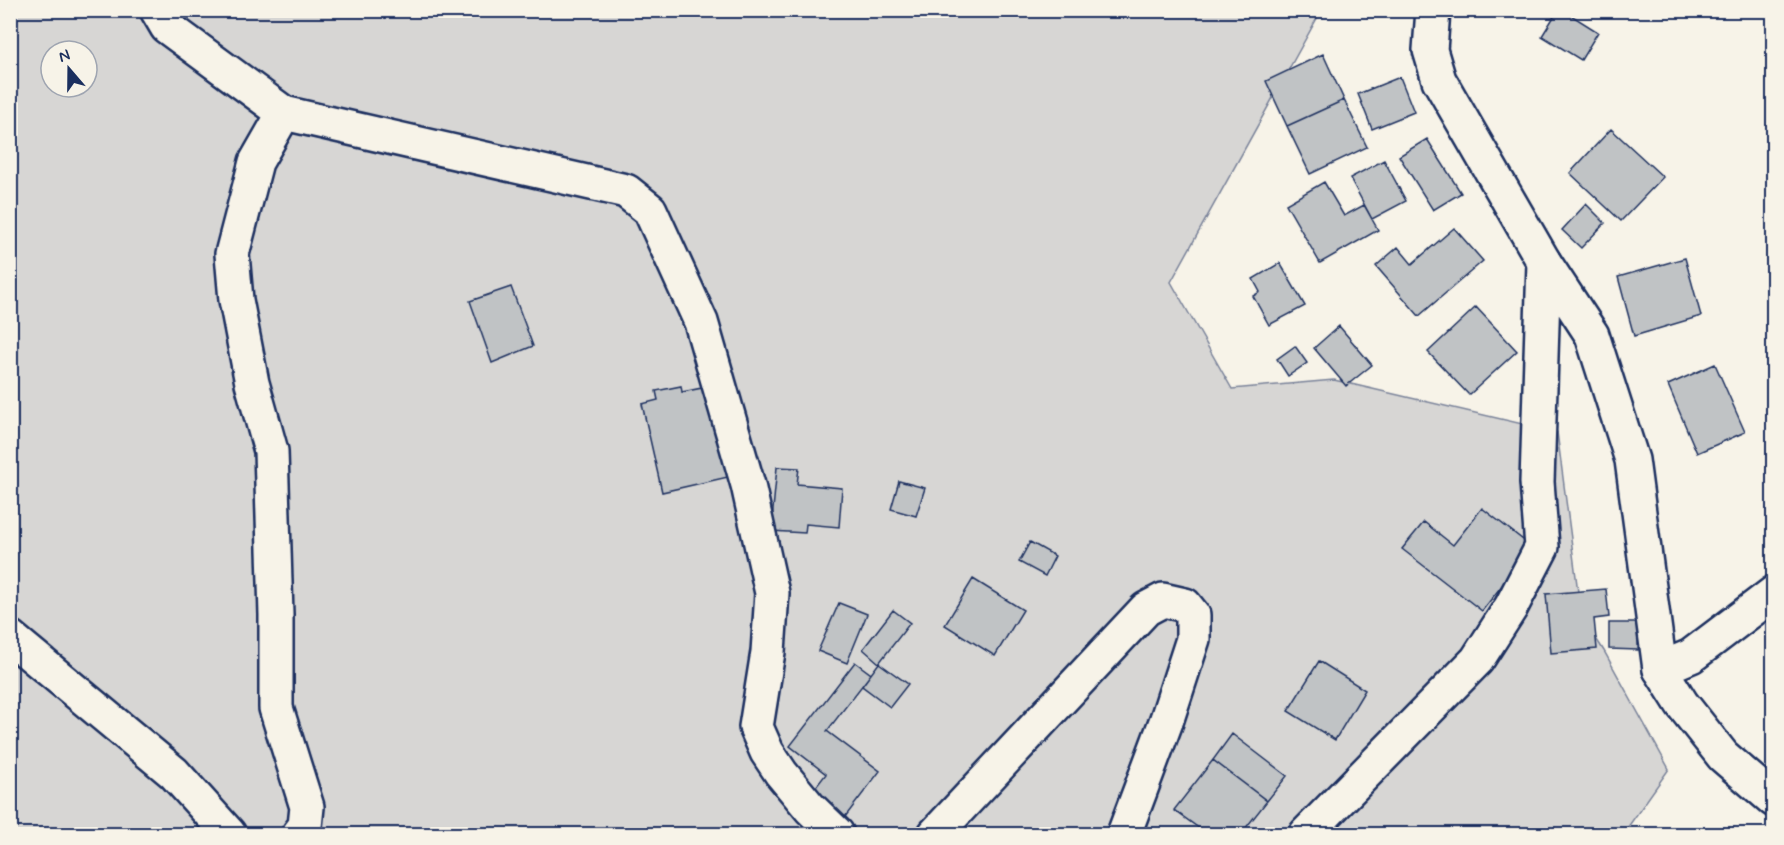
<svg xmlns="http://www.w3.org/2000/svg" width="1784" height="845" font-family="Mynerve,sans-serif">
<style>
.green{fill:#d7d6d4;stroke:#798299;stroke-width:1.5;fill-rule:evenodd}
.building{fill:#c0c3c5;stroke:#1b2f5e;stroke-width:1.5}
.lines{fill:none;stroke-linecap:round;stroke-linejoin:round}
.street-casing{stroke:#1b2f5e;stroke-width:38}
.secondary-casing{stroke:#1b2f5e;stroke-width:38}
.street{stroke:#f7f3e8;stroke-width:33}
.secondary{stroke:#f7f3e8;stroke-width:33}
</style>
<rect width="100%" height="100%" fill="#f7f3e8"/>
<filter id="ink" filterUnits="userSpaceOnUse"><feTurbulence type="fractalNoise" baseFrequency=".0167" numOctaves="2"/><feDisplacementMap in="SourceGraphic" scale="12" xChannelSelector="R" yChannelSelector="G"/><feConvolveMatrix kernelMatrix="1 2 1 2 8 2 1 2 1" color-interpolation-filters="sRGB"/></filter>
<g filter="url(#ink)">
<path class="green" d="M10,11H1321L1171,282L1232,389L1334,380L1557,432L1581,615L1604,651L1669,769L1623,834H11ZM51,51H87V87H51Z"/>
<path class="building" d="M1558,10H1563L1598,32L1581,60L1542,36Z
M1578,10H1596L1594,16Z
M1323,54L1344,100L1287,126L1266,81Z
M1400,77L1414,112L1372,129L1358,94Z
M1344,100L1367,147L1310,174L1287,126Z
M1611,129L1663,177L1621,221L1570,173Z
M1427,139L1461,193L1433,210L1399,156Z
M1384,160L1406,201L1372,219L1350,178Z
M1324,182L1344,216L1364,205L1378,230L1320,263L1286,204Z
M1586,204L1605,223L1581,248L1562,230Z
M1454,228L1483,261L1419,316L1376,266L1398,247L1412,264Z
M1685,258L1701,316L1634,336L1618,277Z
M1280,263L1305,306L1269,325L1253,296L1260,292L1253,279Z
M511,287L533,346L492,363L470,301Z
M1476,307L1517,351L1469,395L1428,352Z
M1339,326L1372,365L1346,386L1314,348Z
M1295,346L1307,363L1288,376L1277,359Z
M1715,364L1745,432L1697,453L1668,385Z
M681,386L682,392L707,387L728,477L662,492L642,404L658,400L656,391Z
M777,467L799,468L797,484L842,488L839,527L806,524L805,533L771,531Z
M899,481L925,488L916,516L891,509Z
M1482,508L1532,547L1482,611L1402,549L1424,522L1453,545Z
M1030,542L1055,556L1045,576L1019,562Z
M973,579L1023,610L995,656L945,625Z
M1606,589L1609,617L1594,619L1597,649L1551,653L1546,594Z
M839,603L867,614L847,663L818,651Z
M893,610L910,623L879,663L863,649Z
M1609,623H1639L1638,650L1609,649Z
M1319,661L1365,690L1335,740L1288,711Z
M855,662L871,674L827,731L880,771L845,817L812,792L826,774L790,746Z
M879,663L908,684L890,707L862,686Z
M1232,734L1287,776L1267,801L1213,760Z
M1213,760L1267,801L1241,834H1207L1174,810Z"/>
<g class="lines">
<g class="street-casing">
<path id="street" d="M157,10L167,27L284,113L626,191L650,210L701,322L748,485L772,593L768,652L756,727L767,752L781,773L810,808L837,834
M284,113L256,162L232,254L236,300L252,383L271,451L276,615V708L307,807L305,826L299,834
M10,637L174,773L229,834
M1660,669L1691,656L1774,593
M935,834L1146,609L1163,600L1185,605L1193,615V639L1167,719L1124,834
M1306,834L1477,660L1511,607L1542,547L1537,482L1544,262"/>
</g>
<g class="secondary-casing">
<path id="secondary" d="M1433,10L1430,50L1439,80L1544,262L1592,335L1632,460L1660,669L1682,704L1723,756L1774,800"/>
</g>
<use href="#street" class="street"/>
<use href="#secondary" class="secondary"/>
</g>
</g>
<rect width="1784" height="845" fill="none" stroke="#f7f3e8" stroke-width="36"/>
<rect x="18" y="18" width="1748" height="809" fill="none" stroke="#1b2f5e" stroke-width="2" filter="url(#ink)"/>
<g transform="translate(69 69) rotate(340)"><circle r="28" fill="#f7f3e8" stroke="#9fa5b1" stroke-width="1.5"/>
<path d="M0-4.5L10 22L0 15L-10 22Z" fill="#1b2f5e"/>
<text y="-9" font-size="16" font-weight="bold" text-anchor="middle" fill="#1b2f5e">N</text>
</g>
</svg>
